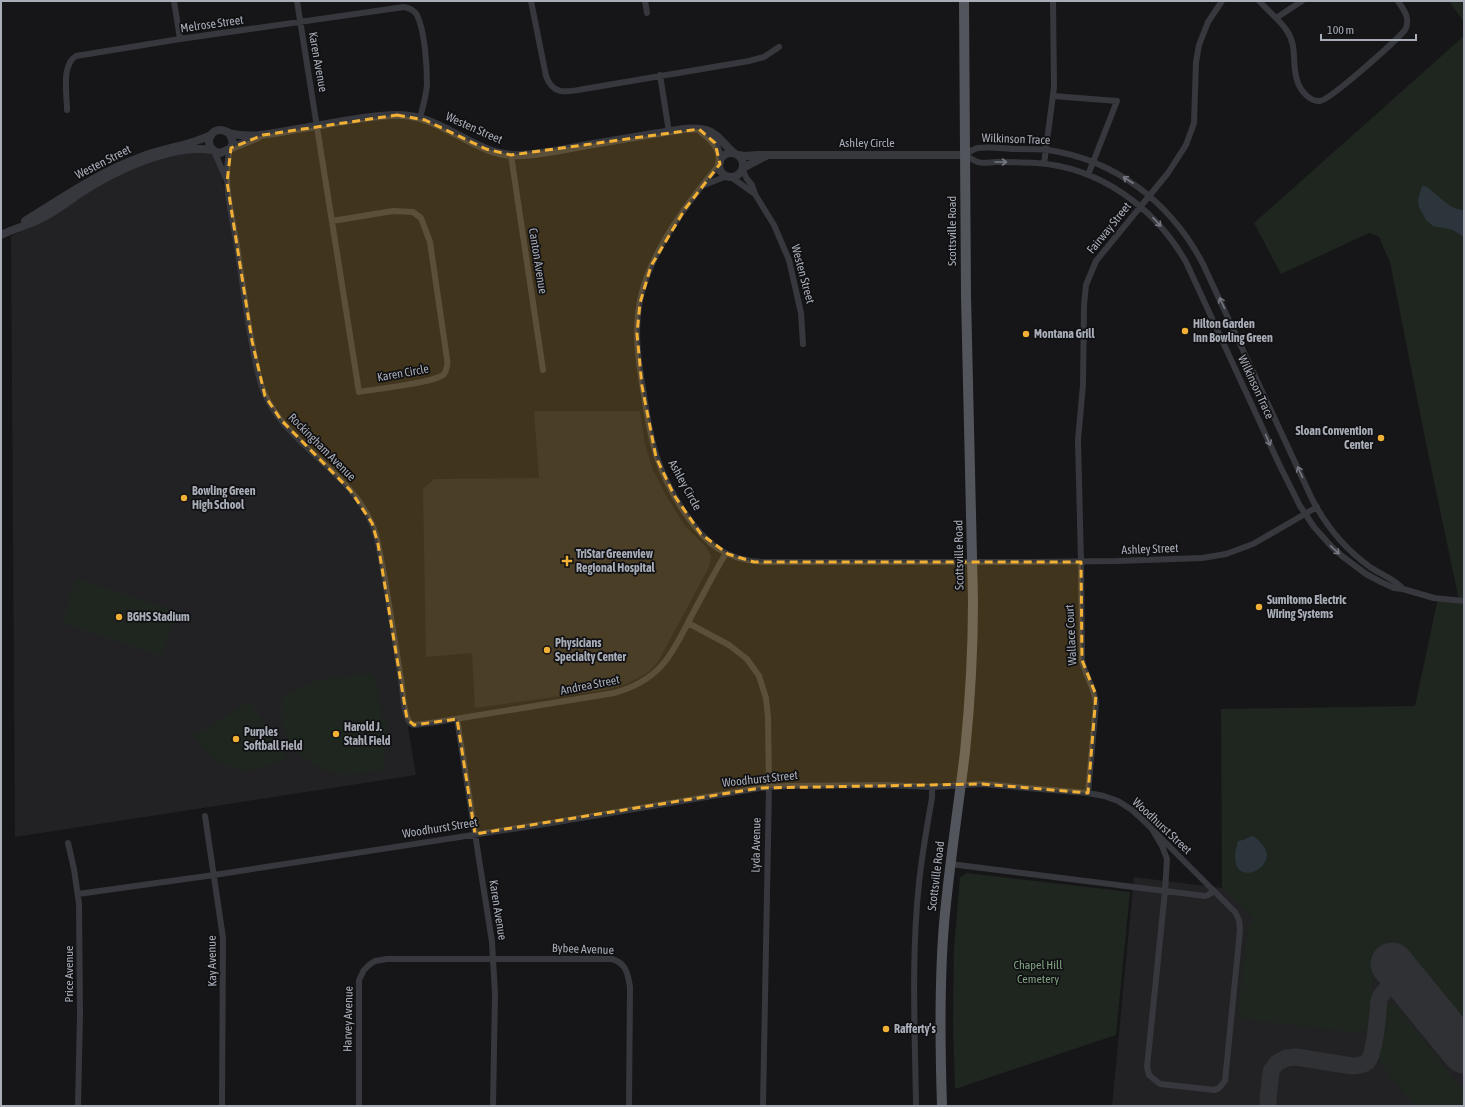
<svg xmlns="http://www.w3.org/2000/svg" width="1465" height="1107" font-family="'Asap Condensed',sans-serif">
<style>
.built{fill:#222225}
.green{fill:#1e261f}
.water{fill:#2c353c}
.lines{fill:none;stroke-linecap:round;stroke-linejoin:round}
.taxiway{stroke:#303135;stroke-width:17}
.runway{stroke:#303135;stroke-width:43}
.minor{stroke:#37383d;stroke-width:6}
.tertiary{stroke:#37383d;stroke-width:8}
.primary{stroke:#53555c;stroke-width:10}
.oneway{stroke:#757881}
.marked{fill:#f2b134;fill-opacity:0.2;stroke:#f2b134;stroke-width:3;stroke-dasharray:8 5;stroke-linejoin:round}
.poi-dot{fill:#f2b134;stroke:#111113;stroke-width:1.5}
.labels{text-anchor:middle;stroke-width:3.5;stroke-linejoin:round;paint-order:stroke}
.street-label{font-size:12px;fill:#a8adb8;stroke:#111113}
.poi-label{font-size:12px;font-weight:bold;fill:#a8adb8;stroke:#111113;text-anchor:start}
.park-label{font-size:12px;fill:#7fa381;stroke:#111113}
</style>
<rect width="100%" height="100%" fill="#161618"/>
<path class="built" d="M201,149L214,154L221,171L260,381L269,405L343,483L367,514L378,544L416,775L15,837L11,236L31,227L80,196L143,163Z
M534,411H640L645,444L653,470L666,496L685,526L706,547L711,556L709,567L658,662L647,673L627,684L605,690L475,708L472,653L426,657L423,489L434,479L539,478Z
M1134,877L1222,888L1464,911V1106H1112Z"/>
<path class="green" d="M1449,1H1464V22Z
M1464,36V1019L1408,950L1373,977L1369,1027L1364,1032L1358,1033L1243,1019L1238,1013L1248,926L1254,918L1222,888L1221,709L1415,706L1438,598L1459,600L1429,458L1390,262L1379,237L1369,233L1281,274L1254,223Z
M76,578L177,611L161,656L62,623Z
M369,673L375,677L382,716L387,722L384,770C372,771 360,774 348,775C321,775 287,750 282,724C280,715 282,705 283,696L317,680Z
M247,702L252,704L288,757C250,779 218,773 194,736Z
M967,873L1130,892L1116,1035L955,1089L953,1022L954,949L960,877Z
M1390,1003L1396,1005L1464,1091V1106H1414L1377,1058L1385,1006Z"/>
<path class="water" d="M1422,186L1427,187C1437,194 1451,211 1464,210V237L1453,230L1433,226L1426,220L1419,207L1418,199Z
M1252,836C1256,837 1258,840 1261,843C1286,868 1221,896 1238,841L1243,840Z"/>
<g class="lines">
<path class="taxiway" d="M1268,1106V1100L1271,1071L1277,1063L1286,1058L1296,1057L1352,1066C1357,1066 1363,1065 1367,1062C1375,1055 1378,1012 1379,1000C1383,989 1396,982 1408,987C1411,989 1415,993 1418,995"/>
<path class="runway" d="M1392,964L1464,1052"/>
<path class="minor" d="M174,1L180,39
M297,1L359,392C374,389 436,383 444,374C447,370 448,363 447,359L430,242L421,218L413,212L393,211L332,221
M531,1L546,76C553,96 567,92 584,89L749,61L764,57L779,47
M645,1L647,13
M1259,1L1276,18
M1302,1L1276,18C1284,26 1291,34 1293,46C1295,58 1293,71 1298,83C1301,91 1310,102 1320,101C1330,100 1396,41 1405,30C1411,19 1404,10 1398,1
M660,75L669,132
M1053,96L1117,101L1088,175
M67,110C67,94 61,65 76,56L180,39L404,7C410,8 414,10 417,15C425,31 427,67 427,85C426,96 423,107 420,118
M230,149C222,180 232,215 237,246C244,292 249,339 261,385C281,443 348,468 372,524C379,539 380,557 384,574C390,609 395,644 401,679C403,691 403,714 410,723L414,725L437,722L614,693C662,680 672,653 693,613C704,593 714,573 726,553
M214,151L227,181
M511,155L543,370
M720,164C690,199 654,247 642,292C633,326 638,361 644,395C651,443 657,471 685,513C706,544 725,560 763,562H1029L1117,561L1202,558L1226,554L1253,544L1317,507
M1044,164L1054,87L1053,1
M742,169L747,179L752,185L755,194L774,225L789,260L801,313L803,344
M731,177L755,194
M704,185L727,176
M1403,589C1395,579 1380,574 1370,567C1345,549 1326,526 1312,499L1203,264C1171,203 1116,160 1048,150C1038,149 1028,149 1018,149C1005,149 991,146 978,148C974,149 969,152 965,155C969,157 974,161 978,162C983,164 991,162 996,162C1010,162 1023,162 1036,163C1100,167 1155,208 1186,262L1280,466L1300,506L1314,527L1332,547L1342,556L1366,574L1381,582L1394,588L1403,589L1434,598L1464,601
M688,623L729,645L747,659L759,676L766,698L768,717L769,787L763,1106
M457,719L492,942L495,994L493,1106
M1088,793L1096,704C1095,687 1085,676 1082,660L1081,562L1078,440L1083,385L1084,305L1086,285L1096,261L1168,173L1186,145L1194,123L1196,62L1199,45L1208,22L1222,1
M205,816L223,938L222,1106
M68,843L74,869L79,904L80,1014L78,1106
M950,864L1205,896L1208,895L1214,891
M78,894L214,875L551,823L760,788L788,786L886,785L932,787L982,784L1088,793L1104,796L1118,801L1132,810L1145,822L1235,912L1239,920L1240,930L1225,1081L1219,1088L1215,1090L1160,1084L1149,1075L1147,1067L1165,891L1167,859L1162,846L1152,829
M359,1106V980L364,970L369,965L375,961L387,959H612C626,963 628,974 630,987L629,1106
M916,1106C915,1032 911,957 919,883C922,854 927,826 932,798V787"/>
<path class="tertiary" d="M701,131C712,140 720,146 720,162
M229,133C251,139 275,133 297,129C330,124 363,116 396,115C442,113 475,158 521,155C543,154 565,149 587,145C611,141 635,137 659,133C673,131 692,126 706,130C718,133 725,146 734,153
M231,148L233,142L229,133C210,121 200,149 220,153L258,137
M719 165a12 12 0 1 1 24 0a12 12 0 1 1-24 0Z
M738,155L744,156L758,155H965
M743,168L766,156
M25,221C62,198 99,172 141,157C163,148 189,146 211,135
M1,235C13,229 26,226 38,220C52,214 66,203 79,194C113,172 171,143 212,150"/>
<path class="primary" d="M942,1106C940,1045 939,985 944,924C949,867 958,810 965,752C970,702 973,652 973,601L966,296L964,1"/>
</g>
<defs><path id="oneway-shaft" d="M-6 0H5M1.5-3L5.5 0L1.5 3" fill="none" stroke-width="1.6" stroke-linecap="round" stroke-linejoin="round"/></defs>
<g class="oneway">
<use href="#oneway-shaft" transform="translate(1001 162)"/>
<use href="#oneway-shaft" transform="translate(1128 180) rotate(-147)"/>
<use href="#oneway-shaft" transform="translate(1157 222) rotate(47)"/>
<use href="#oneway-shaft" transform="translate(1222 303) rotate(-115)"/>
<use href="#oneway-shaft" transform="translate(1268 440) rotate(66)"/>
<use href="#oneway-shaft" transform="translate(1300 472) rotate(-115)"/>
<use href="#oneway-shaft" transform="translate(1335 550) rotate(43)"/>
</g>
<path class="marked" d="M397,115L425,120L486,149L511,155L699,129L715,143L720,164L685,209L651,266L640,303L637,334L642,386L656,457L674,495L701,534L728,554L754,562H1081L1082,660L1096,695L1088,793L982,784L760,788L475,834L457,719L414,725L407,719L378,544L372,523L350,490L281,420L265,396L252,341L227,182L231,148L263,135Z"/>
<g class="poi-dot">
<circle cx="1185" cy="331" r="4"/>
<circle cx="1026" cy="334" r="4"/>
<circle cx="1381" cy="438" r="4"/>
<circle cx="184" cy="498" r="4"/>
<path d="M565 555h4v4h4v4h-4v4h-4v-4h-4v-4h4z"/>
<circle cx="1259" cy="607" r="4"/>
<circle cx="119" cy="617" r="4"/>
<circle cx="547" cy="650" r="4"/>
<circle cx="336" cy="734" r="4"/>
<circle cx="236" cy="739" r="4"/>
<circle cx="886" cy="1029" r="4"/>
</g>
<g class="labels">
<g class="street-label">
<text transform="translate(212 24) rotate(-8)" y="4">Melrose Street</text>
<text transform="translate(318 62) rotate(80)" y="4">Karen Avenue</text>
<text transform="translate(474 128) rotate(24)" y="4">Westen Street</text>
<text transform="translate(1016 139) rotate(2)" y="4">Wilkinson Trace</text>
<text x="867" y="147">Ashley Circle</text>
<text transform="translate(103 162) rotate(-27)" y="4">Westen Street</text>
<text transform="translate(1109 228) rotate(-51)" y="4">Fairway Street</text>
<text transform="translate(952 231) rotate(-90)" y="4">Scottsville Road</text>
<text transform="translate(538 261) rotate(81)" y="4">Canton Avenue</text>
<text transform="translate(803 274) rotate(75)" y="4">Westen Street</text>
<text transform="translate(403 373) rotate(-10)" y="4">Karen Circle</text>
<text transform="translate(1256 387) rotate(65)" y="4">Wilkinson Trace</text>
<text transform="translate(322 447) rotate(45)" y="4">Rockingham Avenue</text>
<text transform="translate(685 485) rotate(61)" y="4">Ashley Circle</text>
<text transform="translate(1150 549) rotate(-2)" y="4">Ashley Street</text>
<text transform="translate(959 555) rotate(-91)" y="4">Scottsville Road</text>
<text transform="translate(1071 635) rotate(-93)" y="4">Wallace Court</text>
<text transform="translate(590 685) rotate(-11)" y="4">Andrea Street</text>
<text transform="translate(760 779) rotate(-6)" y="4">Woodhurst Street</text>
<text transform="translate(1162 826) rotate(43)" y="4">Woodhurst Street</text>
<text transform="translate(440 828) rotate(-9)" y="4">Woodhurst Street</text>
<text transform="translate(756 845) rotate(-89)" y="4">Lyda Avenue</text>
<text transform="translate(936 876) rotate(-83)" y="4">Scottsville Road</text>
<text transform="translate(498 910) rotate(81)" y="4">Karen Avenue</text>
<text transform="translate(583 949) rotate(2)" y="4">Bybee Avenue</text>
<text transform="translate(212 961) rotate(-91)" y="4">Kay Avenue</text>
<text transform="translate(69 974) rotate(-90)" y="4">Price Avenue</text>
<text transform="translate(348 1019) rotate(-89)" y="4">Harvey Avenue</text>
</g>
<g class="poi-label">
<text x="1193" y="328">Hilton Garden<tspan x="1193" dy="14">Inn Bowling Green</tspan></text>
<text x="1034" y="338">Montana Grill</text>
<text x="1373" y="435" text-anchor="end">Sloan Convention<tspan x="1373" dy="14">Center</tspan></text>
<text x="192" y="495">Bowling Green<tspan x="192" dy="14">High School</tspan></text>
<text x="576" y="558">TriStar Greenview<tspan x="576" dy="14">Regional Hospital</tspan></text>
<text x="1267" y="604">Sumitomo Electric<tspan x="1267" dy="14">Wiring Systems</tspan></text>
<text x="127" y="621">BGHS Stadium</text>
<text x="555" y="647">Physicians<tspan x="555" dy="14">Specialty Center</tspan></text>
<text x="344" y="731">Harold J.<tspan x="344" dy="14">Stahl Field</tspan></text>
<text x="244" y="736">Purples<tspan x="244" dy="14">Softball Field</tspan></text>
<text x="894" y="1033">Rafferty’s</text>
</g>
<g class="park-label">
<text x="1038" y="969">Chapel Hill<tspan x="1038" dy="14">Cemetery</tspan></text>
</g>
</g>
<rect width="1465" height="1107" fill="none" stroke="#a8adb8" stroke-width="4"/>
<path d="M1321 34v6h95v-6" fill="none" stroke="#a8adb8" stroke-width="2"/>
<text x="1327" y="34" font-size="12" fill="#a8adb8" stroke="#111113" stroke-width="3" paint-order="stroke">100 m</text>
</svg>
